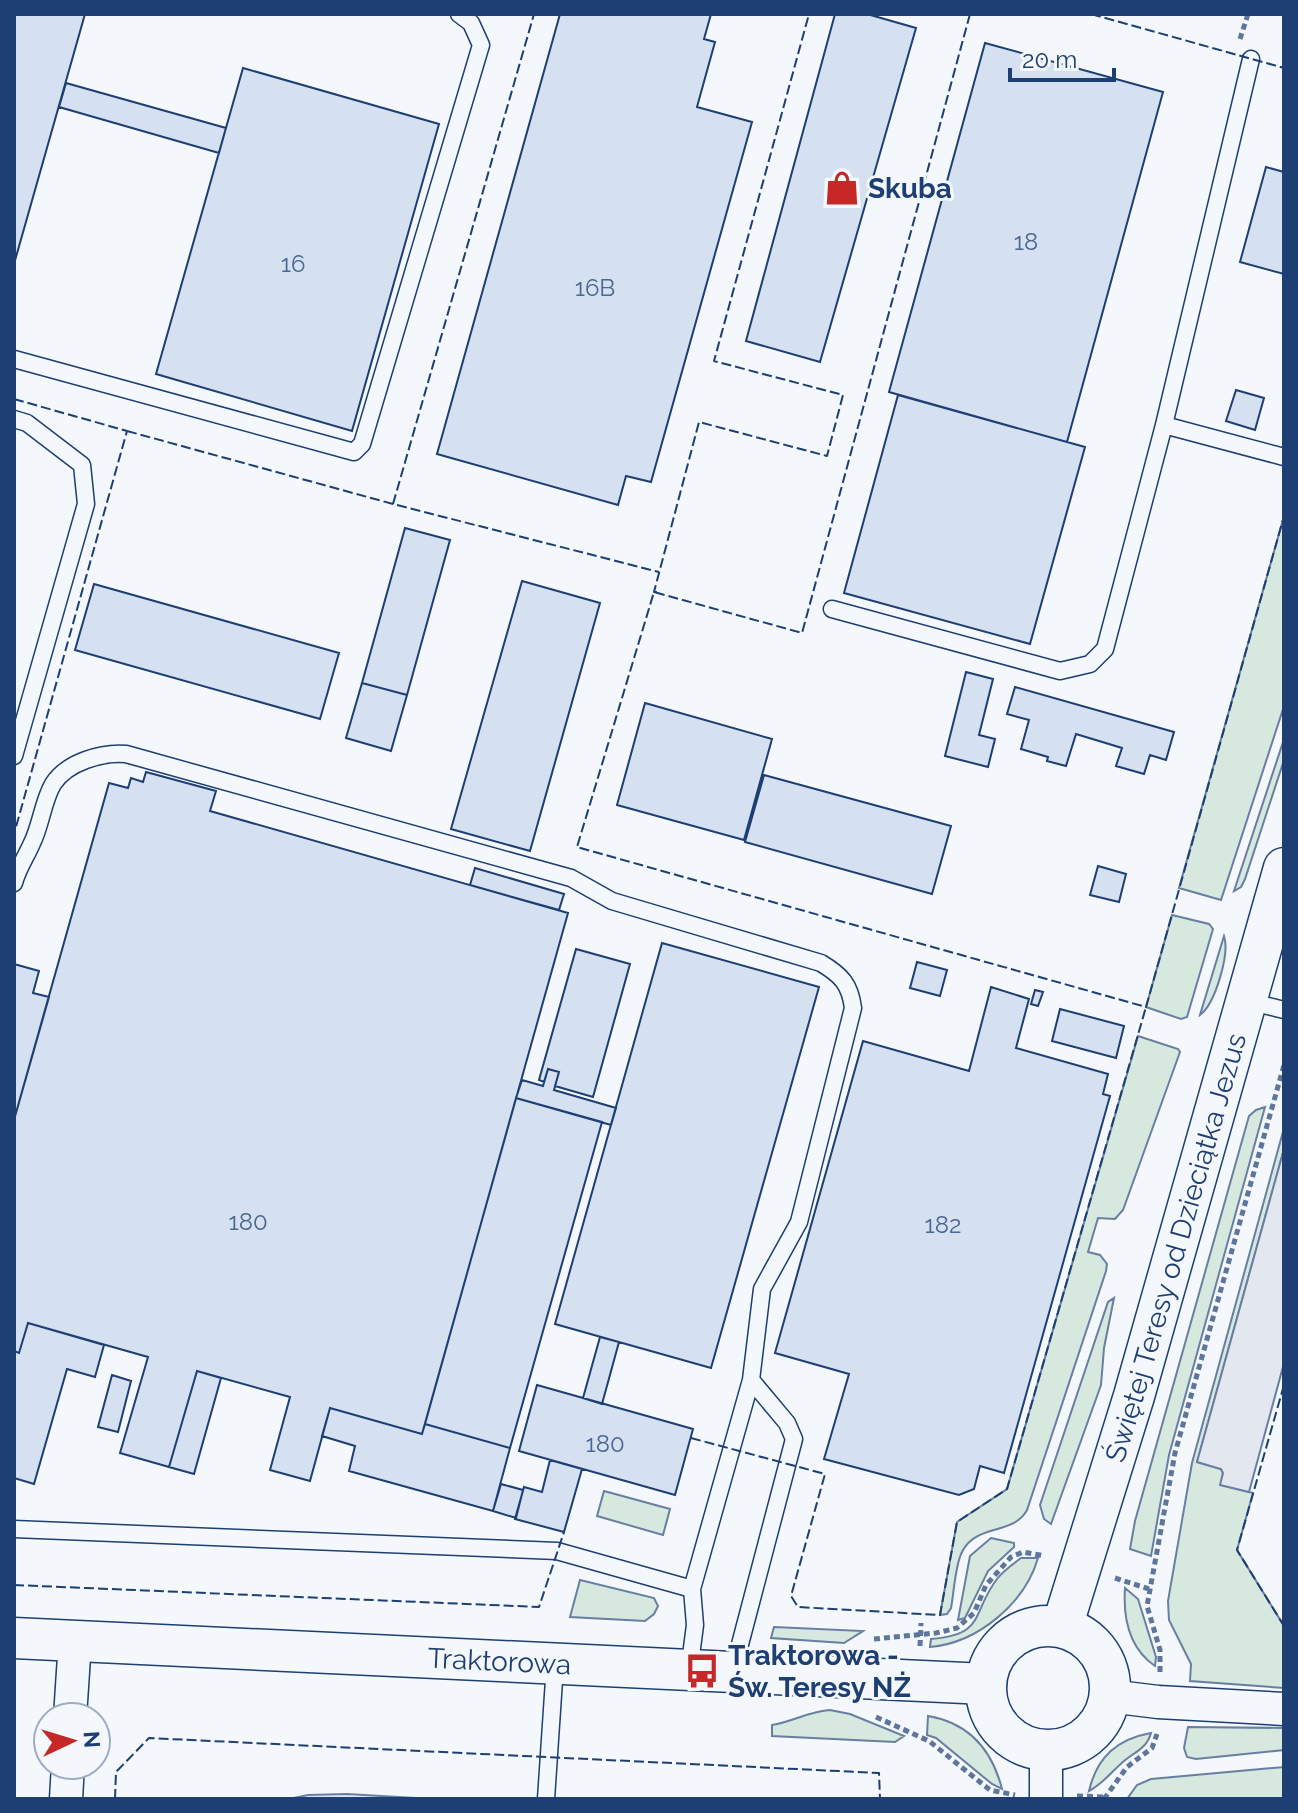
<svg xmlns="http://www.w3.org/2000/svg" width="1298" height="1813" font-family="Raleway,sans-serif">
<style>
.green{fill:#d7e8df;stroke:#687fa3;stroke-width:2}
.parking{fill:#e3e8f0;stroke:#687fa3;stroke-width:2}
.building{fill:#d5e0f0;stroke:#1d3f73;stroke-width:2}
.lines{fill:none;stroke-linecap:round;stroke-linejoin:round}
.service-casing{stroke:#1d3f73;stroke-width:19}
.minor-casing{stroke:#1d3f73;stroke-width:35}
.tertiary-casing{stroke:#1d3f73;stroke-width:43}
.path{stroke:#5e769c;stroke-width:5;stroke-dasharray:6 4;stroke-linecap:butt}
.service{stroke:#f4f7fb;stroke-width:16}
.minor{stroke:#f4f7fb;stroke-width:32}
.tertiary{stroke:#f4f7fb;stroke-width:40}
.fence{stroke:#1d3f73;stroke-width:2;stroke-dasharray:10 4;stroke-linecap:butt}
.labels{text-anchor:middle;stroke-width:6;stroke-linejoin:round;paint-order:stroke}
.number-label{font-size:24px;fill:#4b6792}
.poi-label{font-size:28px;font-weight:bold;fill:#1d3f73;stroke:#f4f7fb;text-anchor:start}
.street-label{font-size:28px;fill:#1d3f73;stroke:#f4f7fb}
</style>
<rect width="100%" height="100%" fill="#f4f7fb"/>
<path class="green" d="M1284,516V706L1221,900L1179,888Z
M1284,739V760L1245,879L1241,887L1234,891Z
M1172,915L1209,924L1213,929L1187,1017L1181,1019L1146,1007Z
M1224,936C1230,954 1215,1004 1200,1015Z
M1138,1036L1178,1049L1180,1052L1123,1210L1115,1219L1098,1218L1088,1252L1100,1255L1107,1264L1106,1271L1027,1510C1013,1536 976,1523 962,1552C955,1565 954,1593 951,1608L947,1614L940,1615L957,1522L1007,1489Z
M1265,1107L1169,1455L1151,1556L1130,1549L1135,1521L1249,1116L1256,1110Z
M1284,1128V1149L1197,1462L1221,1469L1223,1473L1221,1485L1253,1493L1237,1550L1284,1626V1688L1190,1681L1191,1664L1169,1620L1168,1601L1192,1463Z
M1114,1298L1104,1348L1101,1385L1051,1524L1044,1519L1040,1505L1108,1302Z
M604,1491L670,1509L663,1535L597,1516Z
M991,1538L1014,1543V1547L988,1571L965,1618L958,1620L970,1556Z
M1021,1558H1038C1025,1603 978,1643 930,1647L931,1639C986,1635 971,1613 997,1579C1003,1571 1013,1564 1021,1558Z
M580,1580L654,1598L658,1606L654,1614L645,1621L570,1617Z
M1125,1588L1138,1599L1156,1657L1155,1666C1129,1648 1123,1618 1125,1588Z
M774,1627L863,1631L844,1643L771,1638Z
M830,1710L850,1714L904,1736L895,1742L772,1736V1725C792,1722 810,1711 830,1710Z
M928,1716C970,1723 992,1750 1002,1789L992,1784L936,1738L927,1735Z
M1188,1727L1284,1728V1750L1196,1759L1187,1757L1184,1748Z
M1151,1733C1147,1748 1135,1752 1124,1761C1111,1772 1104,1783 1089,1791C1097,1757 1117,1739 1151,1733Z
M1284,1767V1799H1127L1137,1785L1151,1779Z"/>
<path class="parking" d="M1284,1149V1363L1249,1492L1220,1485L1223,1473L1221,1469L1197,1462Z
M347,1794L433,1799H289L308,1795Z"/>
<path class="building" d="M14,14H85L14,264Z
M560,14H711L704,39L715,42L697,107L752,122L651,482L626,476L618,505L437,454Z
M835,14H867L916,28L820,362L746,341Z
M985,43L1163,92L1067,442L889,392Z
M243,68L439,124L352,431L156,374Z
M66,83L226,128L219,153L59,107Z
M1266,167L1284,172V274L1240,262Z
M1236,390L1264,398L1255,430L1226,421Z
M898,395L1085,447L1030,644L844,593Z
M405,528L450,540L407,695L362,683Z
M522,581L600,603L530,851L451,829Z
M94,584L339,653L320,719L75,650Z
M966,672L993,679L979,735L995,739L988,767L945,756Z
M362,683L407,695L391,751L346,738Z
M1015,687L1174,732L1166,760L1150,755L1144,774L1116,766L1122,748L1076,734L1066,766L1047,761L1048,757L1021,749L1029,720L1007,714Z
M645,703L772,739L744,840L617,805Z
M146,772L216,791L210,811L568,913L422,1434L330,1408L310,1481L270,1470L290,1397L197,1371L169,1467L120,1453L148,1357L28,1323L19,1353L14,1351V1120L109,783L128,788L131,778L143,782Z
M764,775L951,826L932,894L745,842Z
M1098,866L1126,874L1119,902L1090,895Z
M475,868L564,894L559,910L470,885Z
M662,943L819,987L711,1368L555,1324Z
M576,949L630,964L593,1097L555,1086L559,1072L548,1069L544,1082L539,1080Z
M917,962L947,970L940,996L910,988Z
M14,964L39,971L33,993L49,997L14,1120Z
M991,987L1029,999L1016,1048L1108,1074L1103,1094L1110,1096L1004,1473L980,1466L974,1489L959,1495L824,1459L849,1374L775,1353L863,1041L969,1071Z
M1035,990L1043,992L1038,1006L1031,1004Z
M1060,1009L1124,1026L1116,1058L1052,1041Z
M548,1069L559,1072L554,1090L616,1108L611,1125L516,1098L522,1080L543,1086Z
M516,1098L602,1122L510,1448L425,1424Z
M28,1323L104,1345L95,1377L67,1369L34,1484L14,1478V1351L19,1353Z
M600,1337L619,1342L602,1404L583,1398Z
M197,1371L221,1378L194,1474L169,1467Z
M112,1375L131,1381L118,1432L98,1427Z
M537,1385L693,1429L675,1495L519,1451Z
M330,1408L422,1434L425,1424L510,1448L493,1511L349,1471L355,1446L322,1436Z
M550,1460L582,1469L564,1532L515,1519L524,1487L542,1492Z
M501,1484L523,1490L516,1518L493,1511Z"/>
<g class="lines">
<g class="service-casing">
<path id="service" d="M14,359L354,452L362,444L481,45L471,23L459,14
M14,419L27,423L82,465L86,504L14,756
M1164,425L1284,457
M832,609L1060,671L1090,664L1105,649L1164,425L1251,59
M14,883C18,868 26,857 32,843C41,825 43,801 53,784C67,762 102,752 126,754L571,878L612,901L821,963C841,975 850,984 853,1008L799,1222L762,1289L751,1380L692,1589
M1247,1001L1284,1010
M14,1529L557,1551L692,1589L695,1625L689,1671
M733,1671L794,1439L787,1423L751,1380
M546,1799L555,1665"/>
</g>
<g class="minor-casing">
<path id="minor" d="M1109,1696L1158,1702L1284,1709
M70,1717L75,1641
M1046,1750V1799
M66,1799L68,1765"/>
</g>
<g class="tertiary-casing">
<g id="tertiary">
<circle cx="1048" cy="1688" r="62"/>
<path id="s1" d="M1062,1627L1134,1396L1284,868"/>
<path id="s2" d="M14,1638L986,1684"/>
</g>
</g>
<path class="path" d="M1240,39L1248,14
M1115,1578L1149,1589
M874,1639L936,1633L957,1628L974,1613L986,1585L1011,1557L1023,1552L1045,1556
M920,1646L921,1623
M1160,1672V1650L1147,1606L1175,1453L1284,1065
M876,1717L929,1741L990,1790L1015,1795
M1077,1796L1104,1797
M1104,1799L1127,1767L1152,1748L1157,1734"/>
<use href="#service" class="service"/>
<use href="#minor" class="minor"/>
<use href="#tertiary" class="tertiary"/>
<path class="fence" d="M970,14L802,633L654,592L577,847L1146,1007L1284,516
M1091,14L1284,68
M14,399L127,431L14,834
M127,431L393,504L659,572
M393,504L534,14
M657,592H654L699,422L827,456L843,395L714,361L809,14
M1284,1385L1237,1550L1284,1626
M691,1438L825,1474L791,1596L798,1607L940,1615L957,1522L1007,1489L1146,1007
M14,1585L539,1607L564,1532
M115,1799L116,1772L149,1738L879,1773L880,1799"/>
</g>
<defs>
<g id="shop-bare" transform="scale(2.76)"><path d="M-5-2.5h2.3a2.7 3.5 0 0 1 5.4 0H5L5.5 6h-11ZM-1.5-2.5h3a1.5 2.3 0 0 0-3 0Z" fill="#c62828" stroke="#f4f7fb" stroke-width="2.5" paint-order="stroke"/></g>
<g id="bus-bare" transform="scale(2.76)"><path d="M-5-6H5V4H4V6H2V4H-2V6H-4V4H-5ZM-3.5-4V0h7V-4ZM-3.5 1.2v1.5H-2V1.2ZM2 1.2v1.5H3.5V1.2Z" fill="#c62828" stroke="#f4f7fb" stroke-width="2.5" paint-order="stroke"/></g>
</defs>
<g fill-rule="evenodd">
<use href="#shop-bare" x="842" y="188"/>
<use href="#bus-bare" x="702" y="1671"/>
</g>
<g class="labels">
<g class="number-label">
<text x="1026" y="250">18</text>
<text x="293" y="272">16</text>
<text x="595" y="296">16B</text>
<text x="248" y="1230">180</text>
<text x="943" y="1233">182</text>
<text x="605" y="1452">180</text>
</g>
<g class="poi-label">
<text x="868" y="198">Skuba</text>
<text x="728" y="1665">Traktorowa -<tspan x="728" dy="32">Św. Teresy NŻ</tspan></text>
</g>
<g class="street-label">
<text dy="10" stroke="none"><textPath href="#s1" startOffset="396">Świętej Teresy od Dzieciątka Jezus</textPath></text>
<text dy="10" stroke="none"><textPath href="#s2" startOffset="486">Traktorowa</textPath></text>
</g>
</g>
<rect width="1298" height="1813" fill="none" stroke="#1d3f73" stroke-width="32"/>
<g transform="translate(72 1741) rotate(86)"><circle r="38" fill="#f4f7fb" stroke="#9eadc5" stroke-width="2"/>
<path d="M0-6L14 30L0 20L-14 30Z" fill="#c62828"/>
<text y="-12" font-size="22" font-weight="bold" text-anchor="middle" fill="#1d3f73">N</text>
</g>
<path d="M1010 68v12h104v-12" fill="none" stroke="#1d3f73" stroke-width="4"/>
<text x="1022" y="68" font-size="24" fill="#1d3f73" stroke="#f4f7fb" stroke-width="6" paint-order="stroke">20 m</text>
</svg>
